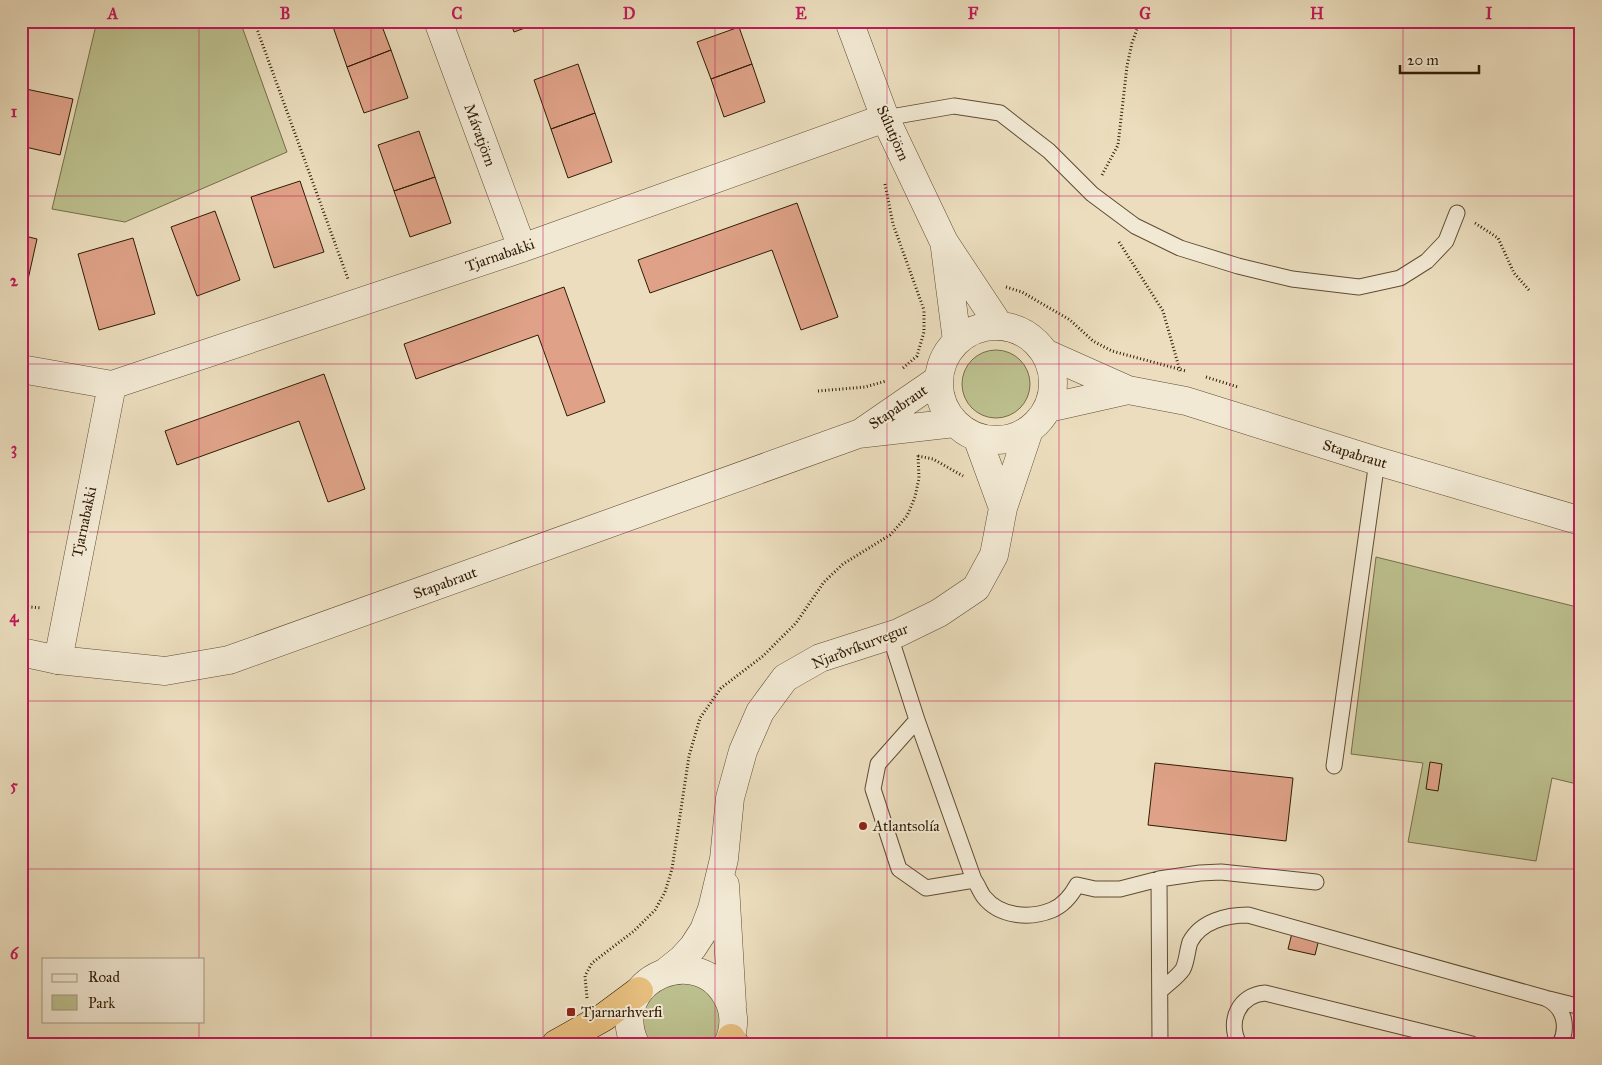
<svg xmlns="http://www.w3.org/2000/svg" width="1602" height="1065" font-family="'IM FELL Great Primer',serif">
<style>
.green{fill:#bcc08e;stroke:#766e4a}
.building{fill:#dfa288;stroke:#301c05}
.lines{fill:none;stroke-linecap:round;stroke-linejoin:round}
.service-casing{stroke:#5f4c33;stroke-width:17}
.minor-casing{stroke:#5f4c33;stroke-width:29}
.tertiary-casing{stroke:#5f4c33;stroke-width:29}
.trunk-casing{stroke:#301c05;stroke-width:29}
.path{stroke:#301c05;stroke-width:3;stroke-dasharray:1 2.5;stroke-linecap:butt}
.service{stroke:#f2e9d4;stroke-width:15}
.minor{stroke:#f2e9d4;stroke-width:28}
.tertiary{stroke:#f2e9d4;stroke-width:28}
.trunk{stroke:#e6be7e;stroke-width:28}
.grid{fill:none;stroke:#c2185b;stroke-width:1;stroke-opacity:0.55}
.poi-dot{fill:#8f2418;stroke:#f2e9d4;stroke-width:2}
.labels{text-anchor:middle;stroke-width:4;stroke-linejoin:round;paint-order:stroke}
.street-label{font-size:15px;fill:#301c05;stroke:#f2e9d4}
.poi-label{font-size:15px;fill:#301c05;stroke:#f2e9d4;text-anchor:start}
.neatline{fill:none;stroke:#c2185b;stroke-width:2}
.grid-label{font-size:16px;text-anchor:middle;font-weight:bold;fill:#c2185b}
</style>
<rect width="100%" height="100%" fill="#ebddbd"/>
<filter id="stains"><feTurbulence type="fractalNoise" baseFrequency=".004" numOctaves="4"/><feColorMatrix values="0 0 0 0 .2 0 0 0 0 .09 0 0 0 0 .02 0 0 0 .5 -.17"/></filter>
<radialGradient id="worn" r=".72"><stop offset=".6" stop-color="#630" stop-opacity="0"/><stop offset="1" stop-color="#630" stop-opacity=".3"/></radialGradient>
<path class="green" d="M97,21H240L287,152L125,222L52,209Z
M962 384a34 34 0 1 1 68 0a34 34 0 1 1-68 0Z
M1376,557L1581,608V785L1552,778L1536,861L1408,842L1423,763L1351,754Z
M684,978L710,990L724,1015L717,1044H646L641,1007L648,995Z"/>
<path class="building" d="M331,21H380L391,50L347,67Z
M510,21H544L514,32Z
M739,27L752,64L711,79L697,42Z
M391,50L408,98L364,113L347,67Z
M578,64L595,113L551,129L534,80Z
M752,64L765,102L724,117L711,79Z
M26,89L73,99L60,155L21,146V109Z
M595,113L612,162L568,178L551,129Z
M419,131L435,177L394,191L378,145Z
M435,177L451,223L410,237L394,191Z
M300,181L324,252L274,268L251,197Z
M797,203L838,317L801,330L772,250L650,293L638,260Z
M215,211L240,280L197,296L171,227Z
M21,235L37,239L25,293L21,292Z
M133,238L155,314L99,330L78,254Z
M564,287L605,402L567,416L538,335L416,379L404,344Z
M324,374L365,489L328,502L299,421L177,465L165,431Z
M1430,762L1442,764L1438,791L1426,789Z
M1155,763L1293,778L1286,841L1148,825Z
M1293,929L1320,935L1315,955L1288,949Z"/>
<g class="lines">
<g class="service-casing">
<path id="service" d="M885,118L954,106L1000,113L1049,151L1092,194L1135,226L1180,248L1238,266L1292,279L1359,287L1400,278L1427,261L1446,241L1457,213
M890,636L917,720L974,880C978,885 980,892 984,897C1000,917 1030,919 1052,910C1064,905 1071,896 1077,885L1095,889H1120L1159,879L1200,873L1221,872L1316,882
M917,720L878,764L873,789L899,869L926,888L974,880
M1334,766L1377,461
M1159,879L1160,1044
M1160,991C1167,984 1178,977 1183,969C1187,961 1187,951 1190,942C1201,921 1227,915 1248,915L1545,998C1564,1006 1569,1026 1560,1044
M1549,999L1581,1007
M1239,1044C1227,1021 1239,995 1265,993L1472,1044"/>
</g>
<g class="minor-casing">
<path id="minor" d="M438,21L522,248
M21,369L112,385L522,248L885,118
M58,660L112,385"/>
</g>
<g class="tertiary-casing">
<path id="tertiary" d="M849,21L885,118L944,242L999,325
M945,248L957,341
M939 383a57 57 0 1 1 114 0a57 57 0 1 1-114 0Z
M1045,353L1128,390L1186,401L1377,461L1581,521
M1048,408L1128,390
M862,432L939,379
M977,437L1003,508
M21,652L58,660L165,671L229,660L858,434L955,423
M725,885L732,1005
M667,971L682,959L693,947L704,930L712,909L724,859L730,798L743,751L760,712L785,678L820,658L898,633L939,613L976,588L994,555L1003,508L1029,430
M635,1044C605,979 703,937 730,1003C735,1016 734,1031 728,1044"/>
</g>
<g class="trunk-casing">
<path id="trunk" d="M731,1038L735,1044
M556,1044L604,1017L639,991"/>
</g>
<path class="path" d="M254,21L348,279
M1102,175L1118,145L1127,66L1132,43L1140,21
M885,184L893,224L924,310
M1475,223L1498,238L1514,273L1529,290
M1119,242L1163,311L1180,371
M1006,287L1022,292L1070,320L1093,341L1112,351L1186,371
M903,368L917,356L924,332V309
M1206,377L1238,387
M818,391L865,387L886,381
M918,456L933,459L963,476
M21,606L41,608
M587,998L585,976L592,963L634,931L655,910L665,892L672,869L689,756L700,718L721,688L763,656L796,623L824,582L843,564L890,535L907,516L915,497L919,478L918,455"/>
<use href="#service" class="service"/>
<use href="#minor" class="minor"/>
<use href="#tertiary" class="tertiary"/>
<use href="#trunk" class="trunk"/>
</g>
<path class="grid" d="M199,21V959M371,21V1044M543,21V1044M715,21V1044M887,21V1044M1059,21V1044M1231,21V1044M1403,21V1044M21,196H1581M21,364H1581M21,532H1581M21,701H1581M21,869H1581M199,1021V1044"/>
<g class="poi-dot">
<circle cx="863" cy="826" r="5"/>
<rect x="566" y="1007" width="10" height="10" rx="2.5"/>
</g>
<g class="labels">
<g class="street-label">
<text transform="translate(893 133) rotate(66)" y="5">Súlutjörn</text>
<text transform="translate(480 135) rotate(70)" y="5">Mávatjörn</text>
<text transform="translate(500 255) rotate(-19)" y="5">Tjarnabakki</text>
<text transform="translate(898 407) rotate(-34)" y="5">Stapabraut</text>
<text transform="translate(1355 454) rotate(17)" y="5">Stapabraut</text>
<text transform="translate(84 522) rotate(-78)" y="5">Tjarnabakki</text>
<text transform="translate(445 583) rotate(-20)" y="5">Stapabraut</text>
<text transform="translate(860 646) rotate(-21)" y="5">Njarðvíkurvegur</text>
</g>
<g class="poi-label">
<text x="873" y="831">Atlantsolía</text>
<text x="581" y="1017">Tjarnarhverfi</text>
</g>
</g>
<rect width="1602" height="1065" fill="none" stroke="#ebddbd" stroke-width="55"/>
<rect x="42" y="958" width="162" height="65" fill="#f2e9d4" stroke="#a49781"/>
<rect x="52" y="974" width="25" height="8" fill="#f2e9d4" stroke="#a49781"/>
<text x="88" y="982" font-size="15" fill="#301c05">Road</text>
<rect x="52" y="995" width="25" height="15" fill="#bcc08e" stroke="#a49781"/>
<text x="88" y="1008" font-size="15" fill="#301c05">Park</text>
<path d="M1400 65v8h79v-8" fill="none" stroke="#301c05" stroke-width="2.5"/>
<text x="1407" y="65" font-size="15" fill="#301c05" stroke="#f2e9d4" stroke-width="4" paint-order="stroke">20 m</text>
<rect x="28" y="28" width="1546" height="1010" class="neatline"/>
<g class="grid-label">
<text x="113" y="19">A</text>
<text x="285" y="19">B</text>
<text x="457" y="19">C</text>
<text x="629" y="19">D</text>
<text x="801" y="19">E</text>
<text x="973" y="19">F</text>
<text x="1145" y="19">G</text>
<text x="1317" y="19">H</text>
<text x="1489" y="19">I</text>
<text x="14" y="117">1</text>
<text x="14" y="286">2</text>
<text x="14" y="454">3</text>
<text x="14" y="622">4</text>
<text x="14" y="791">5</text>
<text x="14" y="959">6</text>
</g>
<rect width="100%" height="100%" filter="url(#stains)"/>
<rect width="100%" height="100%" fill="url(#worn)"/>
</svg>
